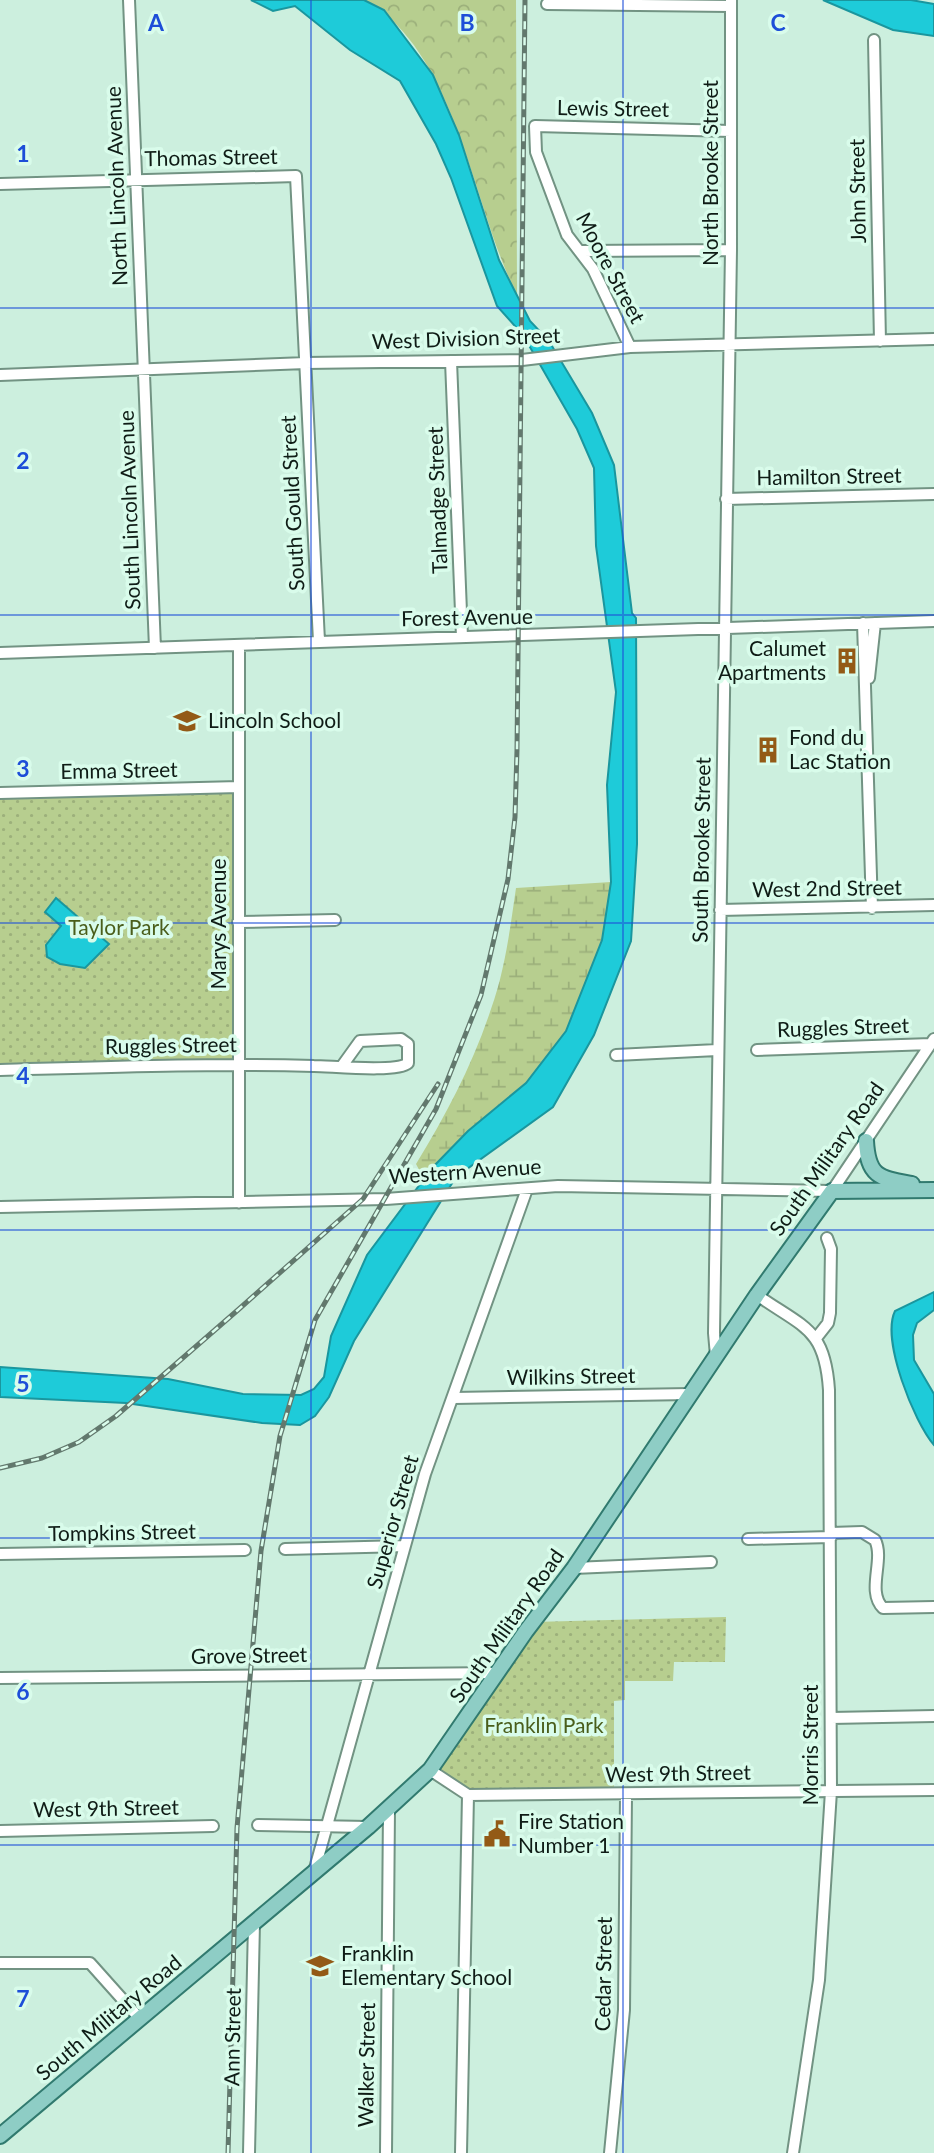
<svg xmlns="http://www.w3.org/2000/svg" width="934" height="2153" font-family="Lato,sans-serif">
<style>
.forest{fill:url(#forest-crowns)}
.wetland{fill:url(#wetland-marsh)}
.park{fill:url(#park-dots)}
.water{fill:#1ecbd9;stroke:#1a969e;stroke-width:2}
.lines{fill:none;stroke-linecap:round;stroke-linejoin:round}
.minor-casing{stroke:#729383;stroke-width:14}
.major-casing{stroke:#317a6f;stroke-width:18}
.minor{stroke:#fff;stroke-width:10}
.major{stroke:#8ecdc5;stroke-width:14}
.rail-casing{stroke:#62786d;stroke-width:5}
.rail{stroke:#d9fceb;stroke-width:2.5;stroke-dasharray:8;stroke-linecap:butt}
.grid{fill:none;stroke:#1d4ed8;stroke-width:2;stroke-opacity:0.55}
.labels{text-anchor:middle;stroke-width:7;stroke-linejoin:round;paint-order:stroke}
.street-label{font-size:21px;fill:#0f1c16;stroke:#d9fceb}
.poi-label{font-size:21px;fill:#0f1c16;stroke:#d9fceb;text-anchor:start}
.park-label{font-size:21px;fill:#4a5e1b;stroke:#d9fceb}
.grid-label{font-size:23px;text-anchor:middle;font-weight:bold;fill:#1d4ed8;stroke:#d9fceb;stroke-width:7;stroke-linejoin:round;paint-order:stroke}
</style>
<defs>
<pattern id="forest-crowns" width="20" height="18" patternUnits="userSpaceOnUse" patternTransform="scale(1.75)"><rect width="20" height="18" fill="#b7ce8f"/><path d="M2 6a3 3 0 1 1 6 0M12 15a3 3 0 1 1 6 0" fill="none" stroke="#9cb07b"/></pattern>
<pattern id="wetland-marsh" width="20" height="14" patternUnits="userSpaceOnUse" patternTransform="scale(1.75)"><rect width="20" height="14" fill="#b7ce8f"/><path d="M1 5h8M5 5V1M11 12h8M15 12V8" fill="none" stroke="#9cb07b"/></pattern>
<pattern id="park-dots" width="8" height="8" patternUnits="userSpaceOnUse" patternTransform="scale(1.75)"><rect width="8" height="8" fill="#b7ce8f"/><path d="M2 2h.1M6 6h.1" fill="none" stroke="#9cb07b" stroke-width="1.8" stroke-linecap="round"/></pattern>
</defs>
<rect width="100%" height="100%" fill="#ccefde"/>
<path class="forest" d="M364,0H516L517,295C473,209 456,49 364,0Z"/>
<path class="wetland" d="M611,882L602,940L566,1031L526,1083L468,1131L424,1179L416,1164C446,1115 473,1064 491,1009C505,970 510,929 516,888Z"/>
<path class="park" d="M239,787L238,1064L0,1070V793Z
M726,1617L725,1662H674L673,1681H625V1700L614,1701V1795H468L430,1770L533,1622Z"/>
<path class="water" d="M251,0H364L384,10L433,75L459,135L499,260L530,321L549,341L592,413L614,465L632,613L636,618L637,844L631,941L594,1035L553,1107L456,1177L354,1341L329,1397L315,1416L300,1425L262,1423L126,1403L0,1397V1367L168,1379L243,1394L301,1395L314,1389L324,1377L331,1336L367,1255L433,1167L468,1131L526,1083L566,1031L602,940L611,882L607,785L616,692L596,546L594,468L577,429L523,335L497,306L451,178L436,144L400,81L350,50L295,6L273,11Z
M823,0H911L934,4V36L893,30Z
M56,898L109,944L85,968L60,964L47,957L46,945L61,926L45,912Z
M934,1292V1310L917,1323L913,1335L914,1360L934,1394V1445C914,1422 881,1340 895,1311Z"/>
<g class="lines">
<g class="minor-casing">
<path id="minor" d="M129,0L155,648
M547,4L730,6
M874,40L880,341
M0,184L296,176L319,641
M581,251L731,250
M630,347L593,269L567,235L536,152L535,126L731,131
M451,361L462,637
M0,375L306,363L522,360L630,347L934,339
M726,499L934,494
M863,623L872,908
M239,646V1203
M0,653L934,621
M869,678L875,623
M0,793L239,787
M720,910L934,905
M238,922L335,920
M757,1050L931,1044
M616,1055L717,1050
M0,1070C105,1067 209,1063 314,1066C331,1066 397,1073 408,1063V1044L401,1039L360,1041L342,1066
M0,1207L386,1199L558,1186L832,1191L934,1039
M757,1295C804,1328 825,1328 829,1390L831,1791L819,1980L793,2153
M817,1337L828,1323L830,1313L831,1249L827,1238
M716,1356L714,1333L731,250V0
M454,1398L690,1394
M831,1533L862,1532L875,1540C885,1560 866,1591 883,1608L934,1607
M748,1539L831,1537
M285,1549L405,1546
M0,1554L245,1550
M574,1568L711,1562
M0,1678L498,1673
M831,1718L934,1716
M430,1770L468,1795L934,1790
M258,1825L368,1827
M0,1831L213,1826
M314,1872L425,1474L527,1189
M0,1963H90L140,2019
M249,2153L254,1923
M386,2153L389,1809
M461,2153L468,1795
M610,2153L624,2010L626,1795"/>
</g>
<g class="major-casing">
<path id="major" d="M866,1141C868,1177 879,1178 912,1184
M0,2136L368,1827L430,1770L526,1631L574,1568L757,1295L832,1191L934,1190"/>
</g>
<use href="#minor" class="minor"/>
<use href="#major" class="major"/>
<g class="rail-casing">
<path id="rail" d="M0,1468L42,1458L79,1442L116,1416L239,1309L363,1199L438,1084
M228,2153L237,1828L261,1551L280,1436L315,1320L436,1109L481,995L508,879L515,817L517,750L525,0"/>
</g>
<use href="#rail" class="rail"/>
</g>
<path class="grid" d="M311,0V2153M623,0V2153M0,308H934M0,615H934M0,923H934M0,1230H934M0,1538H934M0,1845H934"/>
<defs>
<g id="building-bare" transform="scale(2.1)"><path d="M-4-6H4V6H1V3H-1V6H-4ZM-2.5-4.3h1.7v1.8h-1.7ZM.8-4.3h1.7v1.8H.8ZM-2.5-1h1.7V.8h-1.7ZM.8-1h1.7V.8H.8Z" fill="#935a16" stroke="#d9fceb" stroke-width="2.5" paint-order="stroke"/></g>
<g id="school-bare" transform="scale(2.1)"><path d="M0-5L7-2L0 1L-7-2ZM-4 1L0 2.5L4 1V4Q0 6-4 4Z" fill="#935a16" stroke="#d9fceb" stroke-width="2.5" paint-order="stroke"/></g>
<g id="civic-bare" transform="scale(2.1)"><path d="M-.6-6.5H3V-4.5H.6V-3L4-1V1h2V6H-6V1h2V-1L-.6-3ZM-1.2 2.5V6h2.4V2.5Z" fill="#935a16" stroke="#d9fceb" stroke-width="2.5" paint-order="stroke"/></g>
</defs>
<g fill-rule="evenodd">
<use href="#building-bare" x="847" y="661"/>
<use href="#school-bare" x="187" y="721"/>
<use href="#building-bare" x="768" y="750"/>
<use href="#civic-bare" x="497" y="1834"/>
<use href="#school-bare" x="320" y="1966"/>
</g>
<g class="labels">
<g class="street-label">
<text transform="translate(613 109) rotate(1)" y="7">Lewis Street</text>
<text transform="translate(211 158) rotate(-1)" y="7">Thomas Street</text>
<text transform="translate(711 173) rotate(-90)" y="7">North Brooke Street</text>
<text transform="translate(117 186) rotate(-92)" y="7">North Lincoln Avenue</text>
<text transform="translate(858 191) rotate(-91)" y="7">John Street</text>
<text transform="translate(610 268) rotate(62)" y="7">Moore Street</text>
<text transform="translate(466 339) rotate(-2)" y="7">West Division Street</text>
<text transform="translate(829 477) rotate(-1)" y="7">Hamilton Street</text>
<text transform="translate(438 500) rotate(-92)" y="7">Talmadge Street</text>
<text transform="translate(293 503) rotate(-93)" y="7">South Gould Street</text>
<text transform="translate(130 510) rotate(-92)" y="7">South Lincoln Avenue</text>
<text transform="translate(467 618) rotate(-1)" y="7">Forest Avenue</text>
<text transform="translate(119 771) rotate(-1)" y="7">Emma Street</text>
<text transform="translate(702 850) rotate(-89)" y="7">South Brooke Street</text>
<text transform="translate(827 889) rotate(-1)" y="7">West 2nd Street</text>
<text transform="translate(219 924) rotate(-90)" y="7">Marys Avenue</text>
<text transform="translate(843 1028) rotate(-2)" y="7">Ruggles Street</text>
<text transform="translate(171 1046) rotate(-1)" y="7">Ruggles Street</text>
<text transform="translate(827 1159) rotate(-55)" y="7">South Military Road</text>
<text transform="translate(465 1172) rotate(-4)" y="7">Western Avenue</text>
<text transform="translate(571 1377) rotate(-1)" y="7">Wilkins Street</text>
<text transform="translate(393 1522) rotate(-74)" y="7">Superior Street</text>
<text transform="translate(122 1533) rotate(-1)" y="7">Tompkins Street</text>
<text transform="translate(507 1626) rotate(-55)" y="7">South Military Road</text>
<text transform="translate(249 1656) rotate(-1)" y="7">Grove Street</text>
<text transform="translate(811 1745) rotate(-90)" y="7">Morris Street</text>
<text transform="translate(678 1774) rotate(-1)" y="7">West 9th Street</text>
<text transform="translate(106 1809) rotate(-1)" y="7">West 9th Street</text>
<text transform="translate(604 1974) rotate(-89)" y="7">Cedar Street</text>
<text transform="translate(109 2018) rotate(-40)" y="7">South Military Road</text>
<text transform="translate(233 2037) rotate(-89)" y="7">Ann Street</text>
<text transform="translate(367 2065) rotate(-89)" y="7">Walker Street</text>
</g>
<g class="poi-label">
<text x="826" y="656" text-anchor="end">Calumet<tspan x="826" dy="24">Apartments</tspan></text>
<text x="208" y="728">Lincoln School</text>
<text x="789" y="745">Fond du<tspan x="789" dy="24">Lac Station</tspan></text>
<text x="518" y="1829">Fire Station<tspan x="518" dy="24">Number 1</tspan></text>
<text x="341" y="1961">Franklin<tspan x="341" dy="24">Elementary School</tspan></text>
</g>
<g class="park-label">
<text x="119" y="935">Taylor Park</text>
<text x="544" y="1733">Franklin Park</text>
</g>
</g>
<g class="grid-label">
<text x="156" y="31">A</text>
<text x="467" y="31">B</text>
<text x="778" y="31">C</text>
<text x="23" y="162">1</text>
<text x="23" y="469">2</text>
<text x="23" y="777">3</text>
<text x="23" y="1084">4</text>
<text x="23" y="1392">5</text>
<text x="23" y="1700">6</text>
<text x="23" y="2007">7</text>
</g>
</svg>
